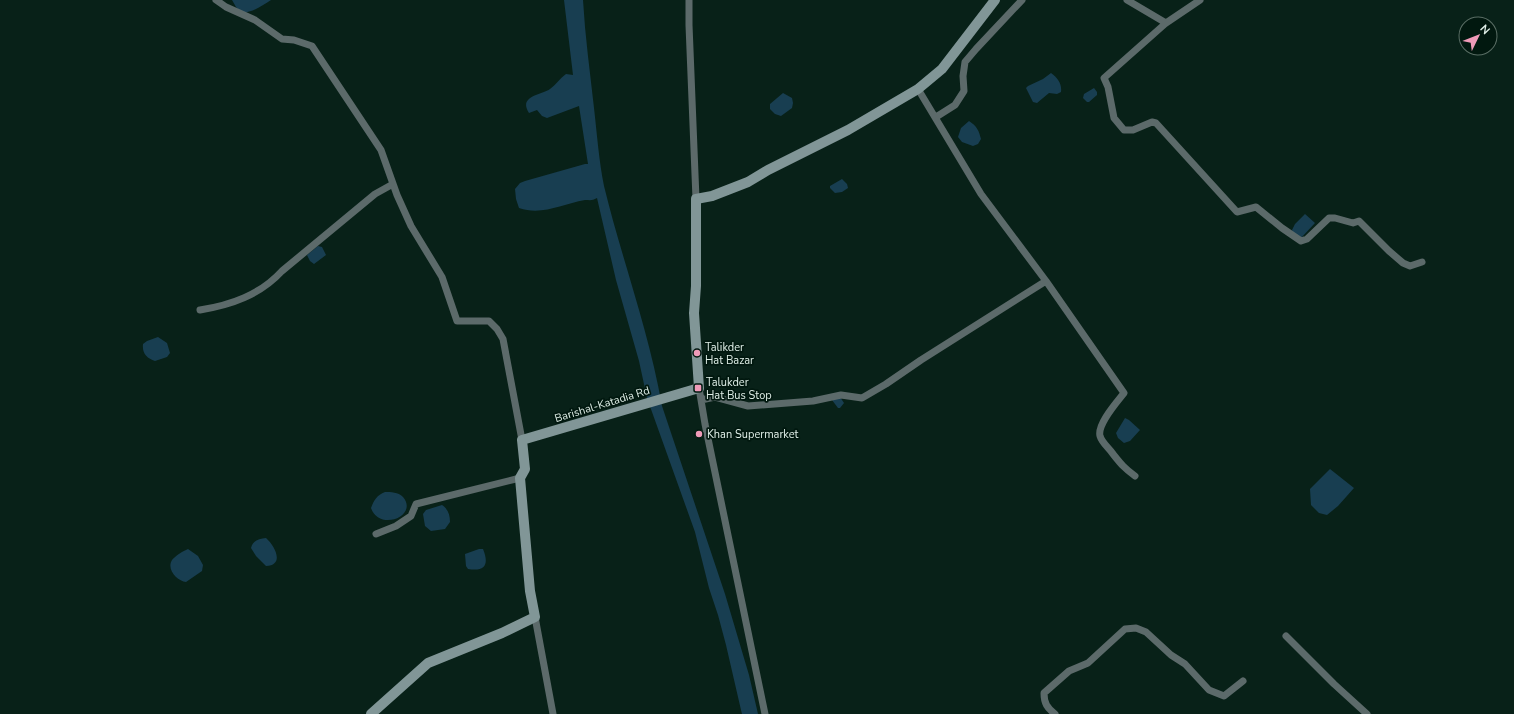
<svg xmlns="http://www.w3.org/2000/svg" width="1514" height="714" font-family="'Nunito Sans',sans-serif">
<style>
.water{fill:#183e51}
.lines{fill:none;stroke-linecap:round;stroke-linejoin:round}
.street{stroke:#5c6a6a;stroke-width:7}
.secondary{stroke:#819697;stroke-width:10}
.poi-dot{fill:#ef9ab8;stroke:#01180f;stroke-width:1.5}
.labels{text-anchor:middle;stroke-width:3.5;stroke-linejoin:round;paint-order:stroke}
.poi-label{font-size:11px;fill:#dfeee7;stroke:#01180f;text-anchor:start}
.street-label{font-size:11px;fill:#dfeee7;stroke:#01180f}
</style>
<rect width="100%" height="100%" fill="#082118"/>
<path class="water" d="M232,0H271C262,6 253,12 242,13L236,7Z
M564,0H583C585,36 590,72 594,108C597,134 599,161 604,186C622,260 649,331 662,406L725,594L749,675L758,714H742L741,710L726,645L718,615L709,588L695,532L647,398L639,361L616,280L597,198C592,201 590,200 585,200C562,204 542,216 519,208L516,199L515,189L520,183L525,181L585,164H588L579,106L547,118L542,116L537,110L529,113C518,96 541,95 550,89C556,85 560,78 566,74L573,75Z
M1051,73C1058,78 1062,84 1061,92L1057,94L1049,93L1037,103L1033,102L1026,88L1028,86L1043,79Z
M1094,88L1097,92V95L1089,102H1087L1083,98L1084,94Z
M783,93L792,98L793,103L792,108L781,116L775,114L770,109V104Z
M969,121C977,126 979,131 981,139L978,144L973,146L962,142L958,137L961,128Z
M842,179L847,184L848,188L842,192L835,193L830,188V186Z
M1305,214L1315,223L1301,238L1293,233L1292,230L1295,224Z
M318,246L322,247L326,255L314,264L310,261L307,255Z
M158,337L167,343L170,353L167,357L155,361C147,358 142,354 143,344L147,341Z
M840,397L844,403L840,408H838L832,400Z
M1125,418L1129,420L1140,430L1130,441L1124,443L1118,438L1116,433Z
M1330,469L1354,488L1338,506L1327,515L1319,513L1311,505L1310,489Z
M385,492C391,492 398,492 403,497C419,516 379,532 371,508C374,500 377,495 385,492Z
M442,505C448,509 450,515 450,522L445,529L431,531L425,526L423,514L426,510Z
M266,538C275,546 285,565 266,566L256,556L251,548C253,540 259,539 266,538Z
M188,549L198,556L203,565L202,571L186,582C178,581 166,570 172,560C175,556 183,551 188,549Z
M479,549H483C489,564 486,572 468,569L466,566L465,554Z"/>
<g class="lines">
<path class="street" d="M216,0L226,7L255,20L282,39L294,40L312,46L381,150L397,195L411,226L442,277L457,321H489L497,329L503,339L522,440
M689,0V25L696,199
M1127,0L1166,23
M1200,0L1166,23L1104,78L1108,87L1114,118L1124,130H1133L1152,122L1156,123L1237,212L1256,207L1282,228L1301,241L1307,239L1329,218H1335L1353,223L1359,221L1389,251L1403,263L1410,266L1422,262
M918,89L981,194L1046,281L1124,393C1117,402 1097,424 1100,436C1102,443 1109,448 1113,454C1121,464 1124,468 1135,476
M936,117L955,105L964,91L963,76L965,62L976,49L1022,0
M200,310C231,305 260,295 282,271L375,194L393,184
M699,388L705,424L765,714
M701,400L715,397L748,406L813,401L841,395L862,398L886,384L921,360L1046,281
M376,534L396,526L411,516L416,504L520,478
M535,617L553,714
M1286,636L1334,684L1367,714
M1055,714C1047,708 1044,703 1044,693L1069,671L1088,663L1125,629L1136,628L1146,632L1171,655L1185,664L1209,690L1224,696L1243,681"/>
<path class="secondary" d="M371,714L428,663L502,633L535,617L530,591L520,478L525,469L522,440L699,388L694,313L696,286V199L712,196L748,182L768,170L848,130L918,89L942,69L995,0"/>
</g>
<g class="poi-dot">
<circle cx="697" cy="353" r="4"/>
<rect x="694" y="384" width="8" height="8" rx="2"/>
<circle cx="699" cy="434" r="4"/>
</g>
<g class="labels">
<g class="poi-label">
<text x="705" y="351">Talikder<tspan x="705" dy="13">Hat Bazar</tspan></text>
<text x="706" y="386">Talukder<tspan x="706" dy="13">Hat Bus Stop</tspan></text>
<text x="707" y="438">Khan Supermarket</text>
</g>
<g class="street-label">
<text transform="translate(602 404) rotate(-17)" y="4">Barishal-Katadia Rd</text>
</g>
</g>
<g transform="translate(1478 36) rotate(47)"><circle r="19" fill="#01180f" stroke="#5a6e65"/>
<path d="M0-3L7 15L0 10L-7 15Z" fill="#ef9ab8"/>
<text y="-6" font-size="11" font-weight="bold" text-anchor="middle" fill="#dfeee7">N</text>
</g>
</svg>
